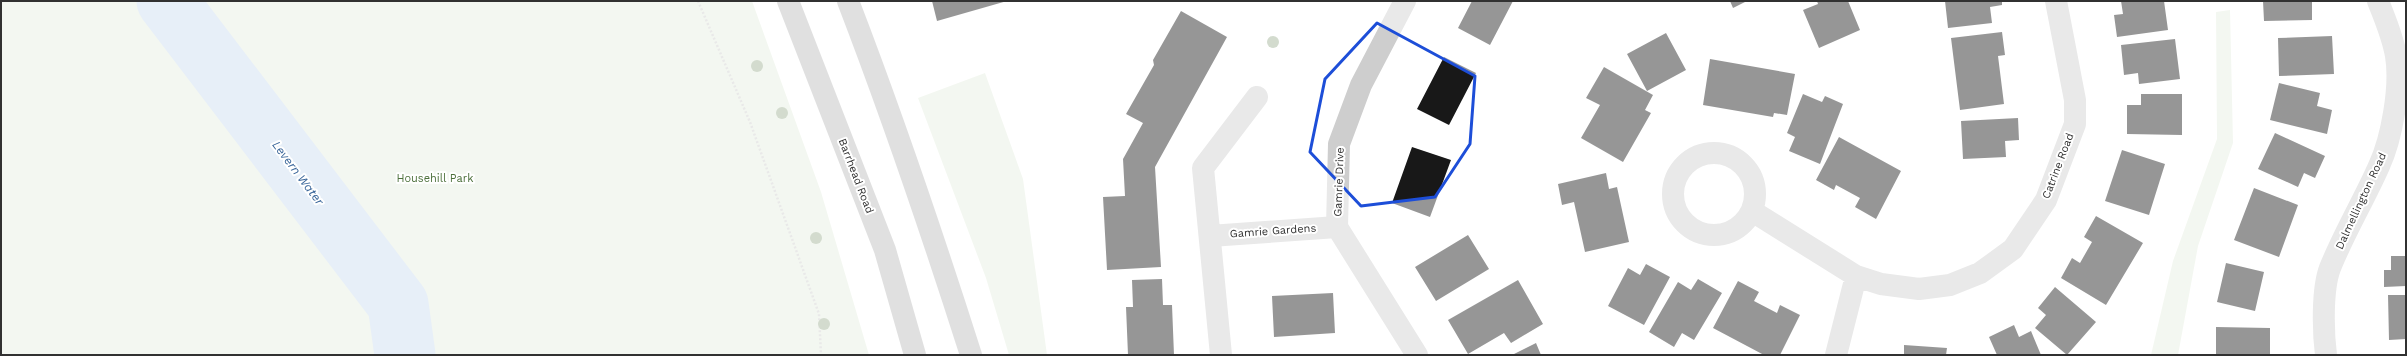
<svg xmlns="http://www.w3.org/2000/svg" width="2407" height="356" font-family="'Work Sans',sans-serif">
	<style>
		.green { fill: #e5eedf }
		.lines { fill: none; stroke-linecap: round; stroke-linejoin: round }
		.river { stroke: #cbdbef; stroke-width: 61 }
		.building { fill: #181818 }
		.path { stroke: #cecece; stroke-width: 2.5; stroke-dasharray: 2 2; stroke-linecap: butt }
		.street { stroke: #cecece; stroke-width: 22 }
		.secondary { stroke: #bbb; stroke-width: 22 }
		.tree { fill: #9db093 }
		.marked { fill: none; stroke: #1d4ed8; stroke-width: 3; stroke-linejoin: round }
		.labels { text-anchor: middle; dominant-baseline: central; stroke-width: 4; stroke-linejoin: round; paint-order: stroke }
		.street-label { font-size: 11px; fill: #313131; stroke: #fff }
		.park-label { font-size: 11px; fill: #4c703b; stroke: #fff }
		.water-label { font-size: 12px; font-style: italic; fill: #396599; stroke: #fff }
	</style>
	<rect width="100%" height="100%" fill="#fff"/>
	<path class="green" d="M1,1H752L821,192L869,355H1Z
		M2230,10L2233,143L2198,246L2178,355H2151L2173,261L2217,139L2216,12Z
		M985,73L1023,179L1047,355H1009L986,278L918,98Z"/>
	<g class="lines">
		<path class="river" d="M167,1L398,304L405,355"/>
	</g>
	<path class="building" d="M932,1H1007L937,21Z
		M1472,1H1513L1490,45L1458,28Z
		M1730,1H1747L1733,8Z
		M1817,1H1848L1860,30L1819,48L1803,10L1818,4Z
		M1945,1H2002V5L1990,7L1992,23L1948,28Z
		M2121,1H2164L2168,30L2117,37L2114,15L2123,14Z
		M2263,1H2312V20L2264,21Z
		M1181,11L1227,37L1155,167L1161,267L1107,270L1103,197L1125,196L1123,159L1143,123L1126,114L1154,65L1153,60Z
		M2002,32L2005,55L1998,56L2004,104L1960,110L1951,38Z
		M1666,33L1686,70L1647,91L1627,54Z
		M2332,36L2334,74L2279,76L2278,38Z
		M2175,39L2180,79L2139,84L2138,73L2124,75L2121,45Z
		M1444,57L1476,73L1449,125L1417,109Z
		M1710,59L1795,74L1787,115L1774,113L1773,117L1703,105Z
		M1604,67L1653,95L1645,110L1651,113L1623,162L1581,138L1600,105L1586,98Z
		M2279,83L2320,93L2317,106L2332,110L2327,134L2270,120Z
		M1803,94L1822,102L1825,96L1843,104L1820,164L1789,151L1795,137L1787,133Z
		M2141,94H2182V135L2127,134V105H2141Z
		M2018,118L2019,140L2005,141L2006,157L1963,159L1961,121Z
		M2275,133L2325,156L2315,178L2304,173L2298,187L2258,169Z
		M1839,137L1901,171L1876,219L1855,207L1860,198L1836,185L1834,190L1816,180Z
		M1412,147L1451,160L1430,217L1392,203Z
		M2122,150L2165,164L2149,215L2105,201Z
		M1606,173L1609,189L1617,187L1629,242L1585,252L1574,202L1562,205L1558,184Z
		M2254,188L2298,205L2279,257L2234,240Z
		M2096,216L2143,243L2106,305L2061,278L2072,258L2080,263L2092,242L2084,237Z
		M1468,235L1489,269L1436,301L1415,267Z
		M2391,256H2406V286L2384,287V270H2391Z
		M2226,263L2264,272L2255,311L2217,302Z
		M1646,264L1670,277L1644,325L1608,306L1628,268L1640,275Z
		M1162,279L1163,305H1172L1174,355H1128L1126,307H1133L1132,280Z
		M1698,279L1722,293L1694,340L1682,333L1674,347L1649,332L1678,282L1691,290Z
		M1518,280L1543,324L1511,343L1504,333L1468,354L1448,320Z
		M1738,281L1759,292L1754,301L1777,313L1780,305L1800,315L1780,355H1764L1713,328Z
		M2055,287L2096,322L2067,355L2035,328L2046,315L2038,308Z
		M1333,293L1335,333L1274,337L1272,296Z
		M2388,295H2406V339L2389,340Z
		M2014,325L2019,337L2031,331L2041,355H1997L1989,337Z
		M2216,327L2270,328V355H2216Z
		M1536,343L1541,355H1512Z
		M1904,345L1947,348L1946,355H1904Z"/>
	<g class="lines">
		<path class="path" d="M698,1L750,122L819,314L821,355"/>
		<path class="street" d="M1405,1L1361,85L1339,144L1337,227L1417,355
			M1673 194a41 41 0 1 1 82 0a41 41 0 1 1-82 0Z
			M1752,211L1856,276L1881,284L1919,289L1950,285L1980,273L2013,249L2046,200L2075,124V100L2056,1
			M1210,236L1337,227
			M1221,355L1203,168L1257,97
			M1836,355L1856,276
			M2326,355C2323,332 2322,289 2330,268C2344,233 2364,200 2379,166C2392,138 2401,86 2396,56C2393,37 2385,19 2378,1"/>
		<path class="secondary" d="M788,1L885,250L915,355
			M848,1C893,118 933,236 971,355"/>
	</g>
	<g class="tree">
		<circle cx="1273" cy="42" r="6"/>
		<circle cx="757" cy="66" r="6"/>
		<circle cx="782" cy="113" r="6"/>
		<circle cx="816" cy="238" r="6"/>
		<circle cx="824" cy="324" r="6"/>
	</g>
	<path d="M0 0H2407V356H0ZM1377,23L1475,76L1470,144L1435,197L1361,206L1310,152L1325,79Z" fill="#fff" fill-opacity=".55" fill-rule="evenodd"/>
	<path class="marked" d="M1377,23L1475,76L1470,144L1435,197L1361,206L1310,152L1325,79Z"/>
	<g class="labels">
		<g class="street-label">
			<text transform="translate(2058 166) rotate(-69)">Catrine Road</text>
			<text transform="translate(856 176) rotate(69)">Barrhead Road</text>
			<text transform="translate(1339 182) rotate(-88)">Gamrie Drive</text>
			<text transform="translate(2361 201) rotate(-65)">Dalmellington Road</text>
			<text transform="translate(1273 231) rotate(-4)">Gamrie Gardens</text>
		</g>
		<g class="park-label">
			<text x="435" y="178">Househill Park</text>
		</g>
		<g class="water-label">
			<text transform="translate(298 173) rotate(53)">Levern Water</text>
		</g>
	</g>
	<rect width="2407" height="356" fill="none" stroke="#313131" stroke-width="4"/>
</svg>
